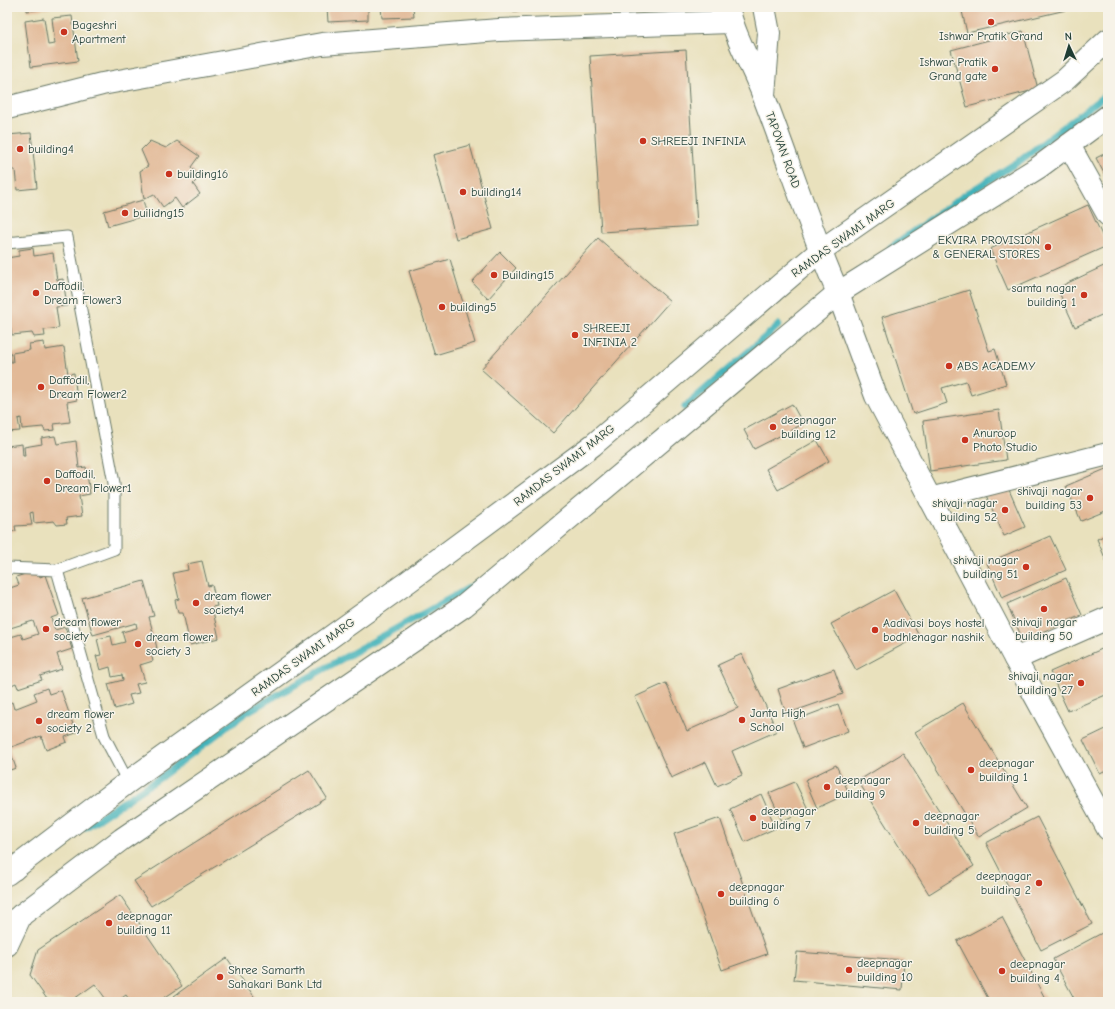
<svg xmlns="http://www.w3.org/2000/svg" width="1115" height="1009" font-family="'Comic Neue',sans-serif">
	<style>
		.lines { fill: none; stroke-linecap: round; stroke-linejoin: round }
		.stream { stroke: #42b2ba; stroke-width: 7 }
		.building { fill: #e2b997 }
		.service-casing { stroke: #667664; stroke-width: 13 }
		.minor-casing { stroke: #667664; stroke-width: 24 }
		.tertiary-casing { stroke: #667664; stroke-width: 24 }
		.secondary-casing { stroke: #667664; stroke-width: 24 }
		.primary-casing { stroke: #667664; stroke-width: 24 }
		.trunk-casing { stroke: #667664; stroke-width: 24 }
		.service { stroke: #fff; stroke-width: 11 }
		.minor { stroke: #fff; stroke-width: 22 }
		.tertiary { stroke: #fff; stroke-width: 22 }
		.secondary { stroke: #fff; stroke-width: 22 }
		.primary { stroke: #fff; stroke-width: 22 }
		.trunk { stroke: #fff; stroke-width: 22 }
		.poi-dot { fill: #c8321e; stroke: #f7f3e8; stroke-width: 1.5 }
		.labels { text-anchor: middle; dominant-baseline: central; stroke-width: 3; stroke-linejoin: round; paint-order: stroke }
		.poi-label { font-size: 12px; fill: #1f3d34; stroke: #f7f3e8; text-anchor: start }
		.street-label { font-size: 12px; fill: #1f3d34; stroke: #f7f3e8 }
	</style>
	<rect width="100%" height="100%" fill="#f7f3e8"/>
	<filter id="ink" filterUnits="userSpaceOnUse"><feTurbulence type="fractalNoise" baseFrequency=".025" numOctaves="2"/><feDisplacementMap in="SourceGraphic" scale="8" xChannelSelector="R" yChannelSelector="G"/><feConvolveMatrix kernelMatrix="1 2 1 2 8 2 1 2 1" color-interpolation-filters="sRGB"/></filter>
	<filter id="wash" filterUnits="userSpaceOnUse"><feTurbulence type="fractalNoise" baseFrequency=".012" numOctaves="4" result="noise"/><feDisplacementMap in="SourceGraphic" scale="16" xChannelSelector="R" yChannelSelector="G"/><feGaussianBlur stdDeviation="0.9" result="paint"/><feColorMatrix in="noise" values="0 0 0 0 0 0 0 0 0 0 0 0 0 0 0 0 0 1.4 0 .05"/><feComposite in="paint" operator="in"/></filter>
	<g filter="url(#wash)">
		<rect width="100%" height="100%" fill="#e9e1bd"/>
		<g class="lines">
			<path class="stream" d="M891,247L965,195L1021,160L1108,93
				M685,407L779,325
				M86,827L161,777L245,713L476,584"/>
		</g>
		<g id="blocks">
			<path class="building" d="M27,7H50V8L27,11Z
				M327,7H368V20L328,22Z
				M381,7H413L414,17L382,18Z
				M514,7H564L565,8L514,12Z
				M961,7H1065L1066,10L967,33Z
				M72,16L78,61L31,67L25,21L44,18L48,45L55,44L52,18Z
				M1023,31L1038,89L967,107L951,50Z
				M686,50L697,226L601,232L590,56Z
				M31,133L37,188L17,190L15,170H8L7,135Z
				M150,141L166,148L177,141L199,156L191,167L200,177L193,184L200,194L182,208L175,198L163,207L154,194L144,199L140,171L148,166L141,150Z
				M470,145L493,229L456,239L433,155Z
				M1108,152V181L1096,158Z
				M143,200L147,215L108,226L104,211Z
				M1088,205L1107,246L1008,290L990,249Z
				M598,238L670,301L553,433L481,369Z
				M33,248L34,256L53,253L57,280L63,279L67,306L56,307L59,328L44,330L45,336L34,337L32,333L12,335L10,324L7,325V258L19,256V250Z
				M500,252L516,268L488,299L472,282Z
				M450,259L475,343L435,355L409,271Z
				M1108,264V302L1105,304L1108,312L1075,327L1057,288Z
				M969,290L989,351L995,349L1006,384L971,395L966,381L942,388L947,403L913,414L882,317Z
				M44,342L45,350L64,347L68,374L74,373L77,400L67,402L70,422L54,424L55,430L45,431L43,427L22,429L21,418L18,419L20,431L7,432V351H10L11,362H13L12,353L30,350L29,344Z
				M792,404L803,424L754,449L744,430Z
				M999,410L1006,460L930,471L923,421Z
				M55,436L57,444L76,441L79,468L86,467L90,494L79,496L82,516L66,518L67,524L57,525L54,521L34,523L33,512L30,513L32,525L15,526L16,531L7,532V446L22,444L23,456H25L24,447L42,444L41,438Z
				M817,440L829,461L778,490L766,469Z
				M1108,468V510L1081,521L1066,486Z
				M1006,483L1025,527L1004,536L985,493Z
				M1108,534V565L1097,539Z
				M1050,536L1066,570L1002,598L987,563Z
				M202,561L208,586L212,585L217,606L212,607L219,638L190,645L183,613H178L175,600L179,599L173,573L188,570L187,564Z
				M38,570L40,577L45,575L59,615L51,618L55,630L65,627L72,649L57,654L62,669L40,676L42,680L18,688L16,683L7,687V638L21,634L23,639L38,634L33,621L7,629V589L19,585L16,577Z
				M1066,578L1082,615L1023,640L1007,604Z
				M144,581L154,616L149,617L157,648L150,650L153,661L140,665L145,682L136,684L139,693L129,695L132,704L115,709L108,684L123,680L122,675L112,677L110,667L100,670L96,656L101,655L97,639L111,636L113,645L125,642L122,632L137,628L136,623L93,635L82,598Z
				M894,590L919,636L856,670L831,624Z
				M1104,648L1108,658V694L1068,711L1050,672Z
				M742,654L777,731L732,751L742,775L717,786L706,762L671,778L635,697L666,683L687,731L738,708L718,665Z
				M834,669L843,694L786,714L778,689Z
				M47,688L49,694L61,690L76,733L65,737L67,742L46,750L41,736L9,748L16,768L7,771V704L12,702L14,709L37,700L34,693Z
				M963,703L1027,808L979,837L915,732Z
				M838,704L848,731L803,748L793,721Z
				M1108,728V770L1100,774L1083,740Z
				M903,753L974,866L929,894L858,781Z
				M836,765L849,793L817,808L805,780Z
				M309,770L327,798L151,906L134,881Z
				M795,782L808,809L782,821L769,793Z
				M761,794L776,828L745,842L730,809Z
				M1037,817L1092,924L1041,950L986,843Z
				M720,818L767,954L722,970L674,834Z
				M120,895L182,986L158,1002H131L126,995L116,1002H108L95,984L71,1001L47,999L30,975L38,950Z
				M1002,917L1047,1002H990L957,941Z
				M1102,933L1108,944V1002H1076L1053,959Z
				M797,952L904,960L902,990L794,980Z
				M227,958L258,1002H178L174,996Z"/>
		</g>
	</g>
	<g filter="url(#ink)">
		<use href="#blocks" fill-opacity="0" stroke="#667664" stroke-width="1"/>
		<g class="lines">
			<g class="service-casing">
				<path id="service" d="M7,243L67,237L114,483V549L57,570L7,568
					M57,570L104,736L128,782"/>
			</g>
			<g class="minor-casing">
				<path id="minor" d="M7,108L102,84L322,44L499,30L731,22
					M1069,145L1108,215
					M930,499L1108,454
					M1015,659L1108,618"/>
			</g>
			<g class="tertiary-casing">
				<path id="tertiary" d="M838,293L876,396L1015,659L1108,829"/>
			</g>
			<g class="secondary-casing">
				<path id="secondary" d="M728,7C735,39 753,67 764,97C789,162 810,229 838,293
					M764,95L769,33L764,7"/>
			</g>
			<g class="primary-casing">
				<path id="primary" d="M7,874L128,782L409,581L593,445L820,251L1065,80L1108,40
					M7,926L122,839L464,606L838,293L1039,167L1108,116"/>
			</g>
			<g class="trunk-casing">
				<path id="trunk" d="M7,870L14,869
					M7,945L21,915"/>
			</g>
			<use href="#service" class="service"/>
			<use href="#minor" class="minor"/>
			<use href="#tertiary" class="tertiary"/>
			<use href="#secondary" class="secondary"/>
			<use href="#primary" class="primary"/>
			<use href="#trunk" class="trunk"/>
		</g>
	</g>
	<g class="poi-dot">
		<circle cx="991" cy="22" r="4"/>
		<circle cx="64" cy="32" r="4"/>
		<circle cx="995" cy="69" r="4"/>
		<circle cx="643" cy="141" r="4"/>
		<circle cx="20" cy="149" r="4"/>
		<circle cx="169" cy="174" r="4"/>
		<circle cx="463" cy="192" r="4"/>
		<circle cx="125" cy="213" r="4"/>
		<circle cx="1048" cy="247" r="4"/>
		<circle cx="494" cy="275" r="4"/>
		<circle cx="36" cy="293" r="4"/>
		<circle cx="1084" cy="295" r="4"/>
		<circle cx="442" cy="307" r="4"/>
		<circle cx="575" cy="335" r="4"/>
		<circle cx="949" cy="366" r="4"/>
		<circle cx="41" cy="387" r="4"/>
		<circle cx="773" cy="427" r="4"/>
		<circle cx="965" cy="440" r="4"/>
		<circle cx="47" cy="481" r="4"/>
		<circle cx="1090" cy="498" r="4"/>
		<circle cx="1005" cy="510" r="4"/>
		<circle cx="1026" cy="567" r="4"/>
		<circle cx="196" cy="603" r="4"/>
		<circle cx="1044" cy="609" r="4"/>
		<circle cx="46" cy="629" r="4"/>
		<circle cx="875" cy="630" r="4"/>
		<circle cx="138" cy="644" r="4"/>
		<circle cx="1081" cy="683" r="4"/>
		<circle cx="742" cy="720" r="4"/>
		<circle cx="39" cy="721" r="4"/>
		<circle cx="971" cy="770" r="4"/>
		<circle cx="827" cy="787" r="4"/>
		<circle cx="753" cy="818" r="4"/>
		<circle cx="916" cy="823" r="4"/>
		<circle cx="1039" cy="883" r="4"/>
		<circle cx="721" cy="894" r="4"/>
		<circle cx="109" cy="923" r="4"/>
		<circle cx="849" cy="970" r="4"/>
		<circle cx="1002" cy="971" r="4"/>
		<circle cx="220" cy="977" r="4"/>
	</g>
	<g class="labels">
		<g class="poi-label">
			<text x="72" y="25">Bageshri<tspan x="72" dy="14">Apartment</tspan></text>
			<text x="991" y="36" text-anchor="middle">Ishwar Pratik Grand</text>
			<text x="987" y="62" text-anchor="end">Ishwar Pratik<tspan x="987" dy="14">Grand gate</tspan></text>
			<text x="651" y="141">SHREEJI INFINIA</text>
			<text x="28" y="149">building4</text>
			<text x="177" y="174">building16</text>
			<text x="471" y="192">building14</text>
			<text x="133" y="213">builidng15</text>
			<text x="1040" y="240" text-anchor="end">EKVIRA PROVISION<tspan x="1040" dy="14">&amp; GENERAL STORES</tspan></text>
			<text x="502" y="275">Building15</text>
			<text x="44" y="286">Daffodil,<tspan x="44" dy="14">Dream Flower3</tspan></text>
			<text x="1076" y="288" text-anchor="end">samta nagar<tspan x="1076" dy="14">building 1</tspan></text>
			<text x="450" y="307">building5</text>
			<text x="583" y="328">SHREEJI<tspan x="583" dy="14">INFINIA 2</tspan></text>
			<text x="957" y="366">ABS ACADEMY</text>
			<text x="49" y="380">Daffodil,<tspan x="49" dy="14">Dream Flower2</tspan></text>
			<text x="781" y="420">deepnagar<tspan x="781" dy="14">building 12</tspan></text>
			<text x="973" y="433">Anuroop<tspan x="973" dy="14">Photo Studio</tspan></text>
			<text x="55" y="474">Daffodil,<tspan x="55" dy="14">Dream Flower1</tspan></text>
			<text x="1082" y="491" text-anchor="end">shivaji nagar<tspan x="1082" dy="14">building 53</tspan></text>
			<text x="997" y="503" text-anchor="end">shivaji nagar<tspan x="997" dy="14">building 52</tspan></text>
			<text x="1018" y="560" text-anchor="end">shivaji nagar<tspan x="1018" dy="14">building 51</tspan></text>
			<text x="204" y="596">dream flower<tspan x="204" dy="14">society4</tspan></text>
			<text x="54" y="622">dream flower<tspan x="54" dy="14">society</tspan></text>
			<text x="1044" y="622" text-anchor="middle">shivaji nagar<tspan x="1044" dy="14">building 50</tspan></text>
			<text x="883" y="623">Aadivasi boys hostel<tspan x="883" dy="14">bodhlenagar nashik</tspan></text>
			<text x="146" y="637">dream flower<tspan x="146" dy="14">society 3</tspan></text>
			<text x="1073" y="676" text-anchor="end">shivaji nagar<tspan x="1073" dy="14">building 27</tspan></text>
			<text x="750" y="713">Janta High<tspan x="750" dy="14">School</tspan></text>
			<text x="47" y="714">dream flower<tspan x="47" dy="14">society 2</tspan></text>
			<text x="979" y="763">deepnagar<tspan x="979" dy="14">building 1</tspan></text>
			<text x="835" y="780">deepnagar<tspan x="835" dy="14">building 9</tspan></text>
			<text x="761" y="811">deepnagar<tspan x="761" dy="14">building 7</tspan></text>
			<text x="924" y="816">deepnagar<tspan x="924" dy="14">building 5</tspan></text>
			<text x="1031" y="876" text-anchor="end">deepnagar<tspan x="1031" dy="14">building 2</tspan></text>
			<text x="729" y="887">deepnagar<tspan x="729" dy="14">building 6</tspan></text>
			<text x="117" y="916">deepnagar<tspan x="117" dy="14">building 11</tspan></text>
			<text x="857" y="963">deepnagar<tspan x="857" dy="14">building 10</tspan></text>
			<text x="1010" y="964">deepnagar<tspan x="1010" dy="14">building 4</tspan></text>
			<text x="228" y="970">Shree Samarth<tspan x="228" dy="14">Sahakari Bank Ltd</tspan></text>
		</g>
		<g class="street-label">
			<text transform="translate(783 150) rotate(70)">TAPOVAN ROAD</text>
			<text transform="translate(843 238) rotate(-36)">RAMDAS SWAMI MARG</text>
			<text transform="translate(564 465) rotate(-38)">RAMDAS SWAMI MARG</text>
			<text transform="translate(303 657) rotate(-36)">RAMDAS SWAMI MARG</text>
		</g>
	</g>
	<rect width="1115" height="1009" fill="none" stroke="#f7f3e8" stroke-width="24"/>
	<g transform="translate(1069 46) rotate(356)" stroke="#f7f3e8" stroke-width="3" paint-order="stroke">
	<path d="M0-3L7 15L0 10L-7 15Z" fill="#1f3d34"/>
	<text y="-6" font-size="11" font-weight="bold" text-anchor="middle" fill="#1f3d34">N</text>
	</g>
</svg>
